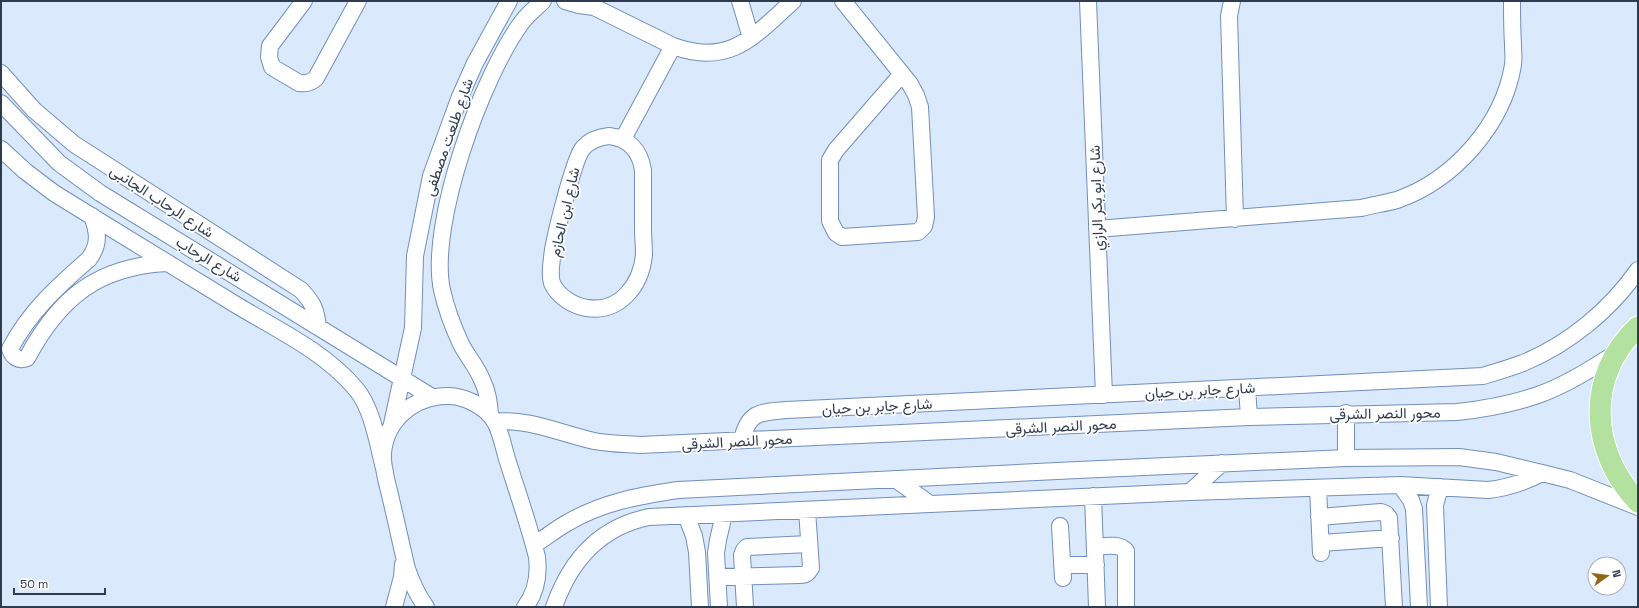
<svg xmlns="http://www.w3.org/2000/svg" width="1639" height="608" font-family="'Space Grotesk',Vazirmatn,sans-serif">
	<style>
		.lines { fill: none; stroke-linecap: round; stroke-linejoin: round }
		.minor-casing { stroke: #708fbb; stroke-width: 18 }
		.major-casing { stroke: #fff; stroke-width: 23 }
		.minor { stroke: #fff; stroke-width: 16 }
		.major { stroke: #b2e1a0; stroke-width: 21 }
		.labels { text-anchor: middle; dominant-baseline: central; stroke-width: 3.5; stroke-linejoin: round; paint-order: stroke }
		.street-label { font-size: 15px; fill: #2f3c4f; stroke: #fff }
	</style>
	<rect width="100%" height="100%" fill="#dbe9fc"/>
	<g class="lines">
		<g class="minor-casing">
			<path id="minor" d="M304,1L270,46L269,57L272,67L299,83C306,84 311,83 316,78L358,1
				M565,1L579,5L594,7L673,46C730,67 754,36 793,1
				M740,1L751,38
				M843,1L910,84L916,95L920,107L926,217L924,226L918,232L842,237L836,233L830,221V160L836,150L902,74
				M1088,1L1104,395
				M1232,1L1229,16L1235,219
				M1,73L34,110L74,144L301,290C313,303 316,309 318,327
				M1,103L59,163L100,193L432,397
				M609,136C629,138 640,151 643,170C643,189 643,209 643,228C643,237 644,246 644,255C641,285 620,313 587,308C574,306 558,297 552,283C550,277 551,265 552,258C553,242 574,158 583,148C590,140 599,137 609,136Z
				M623,139L673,46
				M1,149L25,171L54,193C115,231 176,268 238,306C278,330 325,352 356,389C373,409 378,446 385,472
				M92,216C98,232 100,244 89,259C58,286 29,312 10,349C13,358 19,361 27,358C59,298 98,266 168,263
				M1097,229L1361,208C1373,205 1386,203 1397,200C1454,180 1503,125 1513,65C1514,58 1513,50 1513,44C1512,29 1512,15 1512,1
				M1247,388L1249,417
				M490,415C489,403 488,392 482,380C477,367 467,356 461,344C453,327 446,308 442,290C428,224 482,76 522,22C528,14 536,8 543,1
				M495,422C525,417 565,435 594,441C609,444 625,444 640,445L1249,417L1457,412C1484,409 1512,404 1538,395C1566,385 1591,369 1616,353
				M392,424L413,328L415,256L431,176L459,99L475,63L509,1
				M742,440C748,412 760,412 786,410L1483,376C1496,372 1510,368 1523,363C1569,344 1610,310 1638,270
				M1346,458V413
				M895,479L930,504
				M1400,485L1411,500L1414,509L1419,607
				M1318,488L1321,553
				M1190,492L1222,463
				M1093,496L1097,607
				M686,515L694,536L697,552L700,607
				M1319,517L1381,512L1386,514L1389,518L1394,607
				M1060,526L1063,578
				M1321,543L1391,538
				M534,545C545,538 556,529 567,523C603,502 638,496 678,490L1078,470L1346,458L1459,457L1496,462L1542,473L1570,480L1638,507
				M1095,547C1105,546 1120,543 1126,551V607
				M1062,565H1096
				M718,577L800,575C806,575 808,573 811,568L807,510
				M394,607L402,577L403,564
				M426,607C417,595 412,583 407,569C401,544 396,520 390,495C387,482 382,467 383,453C386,420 413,397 446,396C463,395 486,406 495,422C501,432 504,450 508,462C518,494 529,525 537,557C539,575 536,593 525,607
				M554,607C570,561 600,527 649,517L1190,492L1400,485L1488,490C1508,488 1525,482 1542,473
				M719,607L716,553L718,540L724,514
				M745,607L742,555L744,550L747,547L809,544
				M1439,607L1435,505L1440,487"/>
		</g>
		<g class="major-casing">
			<path id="major" d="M1638,327C1585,376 1590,452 1638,502"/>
		</g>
		<use href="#minor" class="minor"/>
		<use href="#major" class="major"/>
	</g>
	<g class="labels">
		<g class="street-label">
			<text transform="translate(448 137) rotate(-71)">شارع طلعت مصطفى</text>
			<text transform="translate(1096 198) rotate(-92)">شارع ابو بكر الرازي</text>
			<text transform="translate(162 201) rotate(33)">شارع الرحاب الجانبى</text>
			<text transform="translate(564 212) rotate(-77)">شارع ابن الحازم</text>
			<text transform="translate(209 259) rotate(31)">شارع الرحاب</text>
			<text transform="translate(1200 390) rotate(-3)">شارع جابر بن حيان</text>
			<text transform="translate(877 406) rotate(-3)">شارع جابر بن حيان</text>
			<text transform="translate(1385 413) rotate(-1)">محور النصر الشرقى</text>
			<text transform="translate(1061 426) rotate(-3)">محور النصر الشرقى</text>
			<text transform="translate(737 441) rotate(-3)">محور النصر الشرقى</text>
		</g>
	</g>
	<rect width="1639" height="608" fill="none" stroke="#2f3c4f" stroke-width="4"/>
	<g transform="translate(1607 576) rotate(76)"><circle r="19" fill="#ffffff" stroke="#acb1b9"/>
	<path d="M0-3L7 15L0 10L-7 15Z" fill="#926712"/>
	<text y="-6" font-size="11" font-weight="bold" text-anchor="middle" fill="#2f3c4f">N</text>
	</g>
	<path d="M14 588v6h91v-6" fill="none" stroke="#2f3c4f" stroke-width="2"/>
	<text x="20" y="588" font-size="12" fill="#2f3c4f" stroke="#ffffff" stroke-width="3" paint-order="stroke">50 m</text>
</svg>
